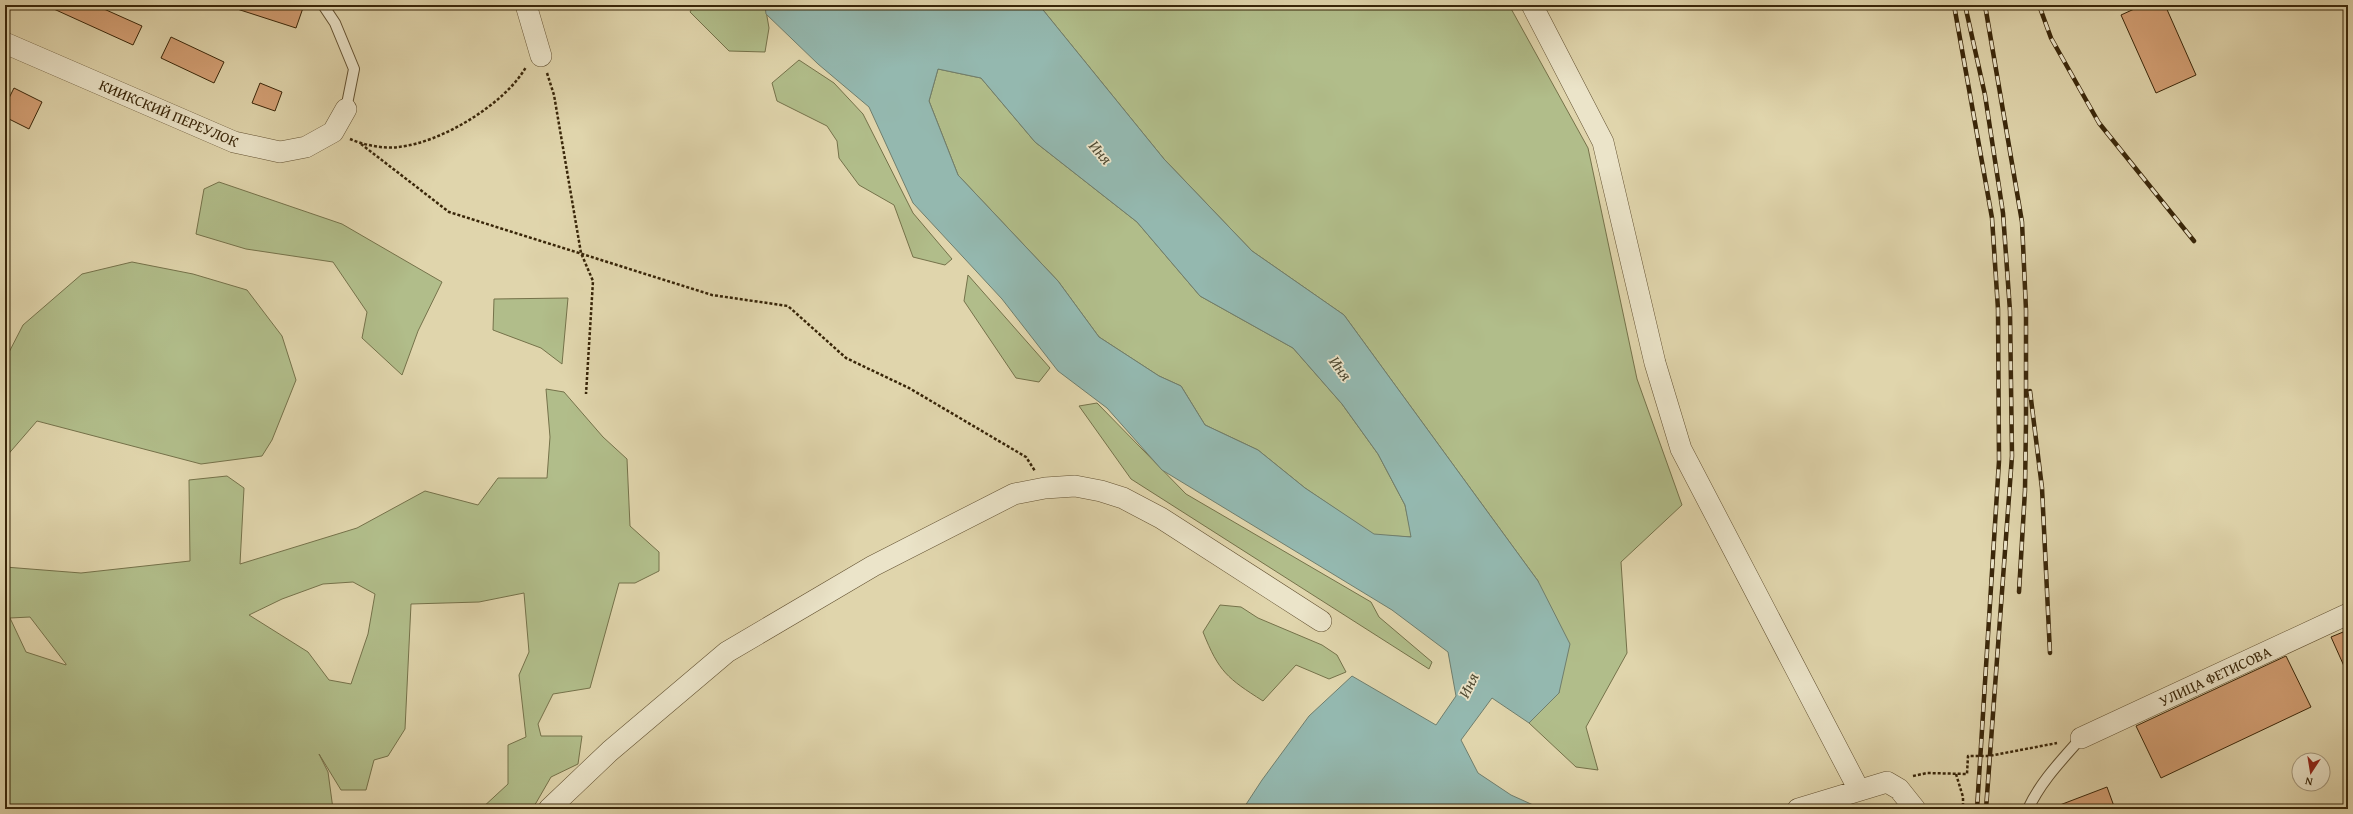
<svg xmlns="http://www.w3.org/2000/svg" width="2353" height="814" font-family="'Gentium Book Plus',serif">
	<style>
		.green { fill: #b1bd8a; stroke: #75724a; fill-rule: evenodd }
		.water { fill: #94b8af; stroke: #707e6d; fill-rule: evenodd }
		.building { fill: #d4a075; stroke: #392609 }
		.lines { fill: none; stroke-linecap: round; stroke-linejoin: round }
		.service-casing { stroke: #635232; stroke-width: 12 }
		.minor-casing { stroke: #635232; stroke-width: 22 }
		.path { stroke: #392609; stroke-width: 2.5; stroke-dasharray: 3 2; stroke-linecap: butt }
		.service { stroke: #ebe4c9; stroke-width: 10 }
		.minor { stroke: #ebe4c9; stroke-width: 21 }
		.rail-casing { stroke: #392609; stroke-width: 4.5 }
		.rail { stroke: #ebe4c9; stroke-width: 3; stroke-dasharray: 9; stroke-linecap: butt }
		.labels { text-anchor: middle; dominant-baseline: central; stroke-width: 3.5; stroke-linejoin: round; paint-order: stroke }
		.street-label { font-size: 15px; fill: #392609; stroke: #ebe4c9 }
		.water-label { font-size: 16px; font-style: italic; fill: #504a32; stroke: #ebe4c9 }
	</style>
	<rect width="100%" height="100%" fill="#e0d5ac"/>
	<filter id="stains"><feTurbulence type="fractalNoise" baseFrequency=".005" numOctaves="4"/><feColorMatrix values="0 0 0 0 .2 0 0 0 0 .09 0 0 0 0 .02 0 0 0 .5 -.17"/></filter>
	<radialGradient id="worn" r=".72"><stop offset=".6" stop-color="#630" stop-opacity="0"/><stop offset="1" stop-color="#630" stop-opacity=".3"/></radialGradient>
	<path class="green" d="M694,5H765L769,28L765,52L729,51L690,12Z
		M1039,5H1509L1588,148L1637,379L1682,505L1621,562L1627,653L1586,727L1598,770L1576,767L1529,723L1559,693L1538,581L1344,315L1252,251L1164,159Z
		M799,60L834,83L863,114L913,213L952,259L945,265L913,257L894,205L859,185L839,158L837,141L827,126L777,101L772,83Z
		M938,69L981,78L1035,142L1137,222L1200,296L1293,348L1342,404L1378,454L1405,505L1412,537L1374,535L1305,488L1258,450L1205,425L1181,386L1159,376L1099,337L1058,281L958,175L929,101Z
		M219,182L342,224L442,282L418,331L402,375L362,338L367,312L333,262L246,249L196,234L204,189Z
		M132,262L193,274L247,290L282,336L296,380L272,440L262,456L201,464L37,421L5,458V360L23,325L82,274Z
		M968,275L1050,368L1039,382L1016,378L964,301Z
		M568,298L562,364L541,348L493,330L494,299Z
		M546,389L564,392L603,437L627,459L630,526L659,552V571L635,583H619L590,688L553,694L538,724L541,736H582L578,764L551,777L536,803L530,809H481L508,784V745L526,737L519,675L529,652L524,593L479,602L411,604L405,729L388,756L374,760L366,790H341L319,754L328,772L333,809H5V567L81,573L190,561L189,480L227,476L244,488L240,564L357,528L425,491L478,505L498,478H547L550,437ZM353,582L375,594L368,634L351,684L329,680L308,652L249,615L282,599L323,584ZM30,617L66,664V665L26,652L10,618Z
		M1097,403L1186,494L1371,602L1379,617L1432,662L1429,669L1131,479L1079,406Z
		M1220,605L1241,607L1258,618L1322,645L1337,655L1346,672L1329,679L1296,665L1263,701C1227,678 1219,672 1203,632Z"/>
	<path class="water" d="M765,5H1039L1164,159L1252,251L1344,315L1538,581L1570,644L1559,693L1529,723L1492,698L1461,740L1478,773L1511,795L1542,809H1243L1262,780L1309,716L1352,676L1436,725L1456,696L1448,652L1392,610L1162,470L1107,408L1058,371L1002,299L913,203L869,107L818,64L766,14ZM938,69L981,78L1035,142L1137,222L1200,296L1293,348L1342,404L1378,454L1405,505L1411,537L1374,534L1305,488L1258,450L1205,425L1181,386L1159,376L1099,337L1058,281L958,175L929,101Z"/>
	<path class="building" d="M45,5H95L142,26L133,45Z
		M234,5H304L296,28L234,8Z
		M2143,5H2165L2196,75L2156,93L2121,15Z
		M171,37L224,62L214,83L161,58Z
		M260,83L282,92L275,111L252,103Z
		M14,88L42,102L29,129L5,117V106Z
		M2348,630V675L2331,637Z
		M2286,656L2311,707L2161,778L2136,726Z
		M2107,787L2115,809H2052V808Z"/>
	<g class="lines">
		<g class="service-casing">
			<path id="service" d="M323,5L335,23L354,69L346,109
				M2028,809C2041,781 2061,761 2081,738"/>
		</g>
		<g class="minor-casing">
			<path id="minor" d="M526,5L541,56
				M1532,5L1603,142L1655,363L1681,449L1859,790
				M5,43L234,142L280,152L306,147L333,132L346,109
				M2081,738L2348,614
				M549,809L610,751L727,652L873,566L1014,494L1045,488L1075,486L1101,491L1123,498L1161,518L1321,621
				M1798,809L1887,782L1899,789L1915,809"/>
		</g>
		<path class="path" d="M547,73L554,95L581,253L593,281L586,394
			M350,139C364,145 383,149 398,147C441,143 505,104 526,67
			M361,144L449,212L712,295L788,306L846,358L909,388L1026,457L1035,471
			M1956,774L1963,797V809
			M1913,776L1927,773L1967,774L1968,756H1989L2057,743"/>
		<use href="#service" class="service"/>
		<use href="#minor" class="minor"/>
		<g class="rail-casing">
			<path id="rail" d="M1954,5L1992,218L1998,309L1999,461L1977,809
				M1965,5L1985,95L2003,213L2010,311L2012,456L1986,809
				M1985,5L2022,222L2026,310V421L2025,490L2019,592
				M2039,5L2051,38L2099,123L2194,241
				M2030,391L2042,488L2050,653"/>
		</g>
		<use href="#rail" class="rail"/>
	</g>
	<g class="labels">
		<g class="street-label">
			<text transform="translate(169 113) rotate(23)">КИИКСКИЙ ПЕРЕУЛОК</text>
			<text transform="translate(2215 676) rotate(-25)">УЛИЦА ФЕТИСОВА</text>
		</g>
		<g class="water-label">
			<text transform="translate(1101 152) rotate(49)">Иня</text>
			<text transform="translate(1341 368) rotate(53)">Иня</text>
			<text transform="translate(1468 685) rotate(-64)">Иня</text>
		</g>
	</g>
	<rect width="2353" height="814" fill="none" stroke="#e0d5ac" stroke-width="20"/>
	<rect x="6" y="6" width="2341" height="802" fill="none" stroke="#392609" stroke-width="2"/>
	<rect x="10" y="10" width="2333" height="794" fill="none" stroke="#392609"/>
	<g transform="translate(2311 772) rotate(192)"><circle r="19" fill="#ebe4c9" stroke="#a4987c"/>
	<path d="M0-3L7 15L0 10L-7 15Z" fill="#8f2418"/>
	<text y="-6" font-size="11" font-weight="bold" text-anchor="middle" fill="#392609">N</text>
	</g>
	<rect width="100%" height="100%" filter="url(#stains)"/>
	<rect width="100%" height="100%" fill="url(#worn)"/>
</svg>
